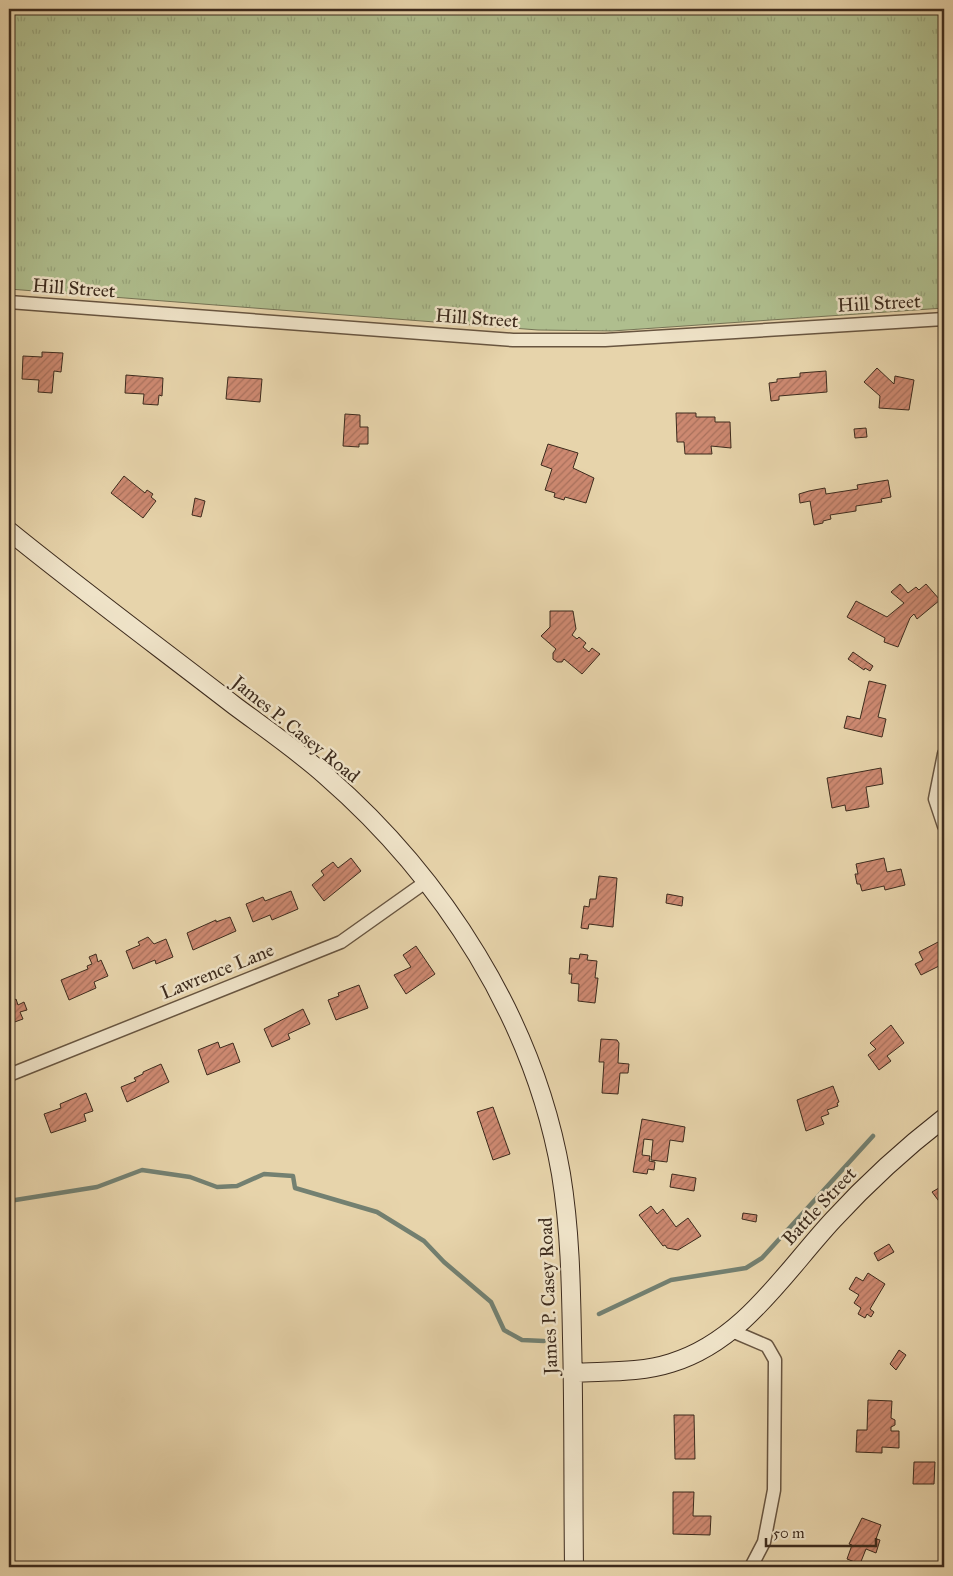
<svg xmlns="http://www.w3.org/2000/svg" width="953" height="1576" font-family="'IM FELL Great Primer',serif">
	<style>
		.grass { fill: url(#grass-tufts); stroke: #767456 }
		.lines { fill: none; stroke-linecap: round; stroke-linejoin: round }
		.stream { stroke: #738071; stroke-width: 4.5 }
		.building { fill: url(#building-hatch); stroke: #3d2b1d }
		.street-casing { stroke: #685540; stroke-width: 15 }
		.secondary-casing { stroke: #3d2b1d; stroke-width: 20 }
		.street { stroke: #efe3c8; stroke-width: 12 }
		.secondary { stroke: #efe3c8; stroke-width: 18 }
		.labels { text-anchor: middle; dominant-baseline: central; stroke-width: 5; stroke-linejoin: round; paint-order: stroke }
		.street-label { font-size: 19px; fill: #3d2b1d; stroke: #efe3c8 }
	</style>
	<defs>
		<pattern id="grass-tufts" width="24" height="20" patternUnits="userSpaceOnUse" patternTransform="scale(1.25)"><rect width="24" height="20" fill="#afbe8e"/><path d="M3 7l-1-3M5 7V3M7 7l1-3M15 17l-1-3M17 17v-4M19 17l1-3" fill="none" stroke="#97a37a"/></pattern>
		<pattern id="building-hatch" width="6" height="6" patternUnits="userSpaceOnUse" patternTransform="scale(1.25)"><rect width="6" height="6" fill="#cd8971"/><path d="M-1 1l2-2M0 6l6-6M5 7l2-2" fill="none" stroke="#a8705c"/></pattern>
	</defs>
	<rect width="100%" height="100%" fill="#e7d4ab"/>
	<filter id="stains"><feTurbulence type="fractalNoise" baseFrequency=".004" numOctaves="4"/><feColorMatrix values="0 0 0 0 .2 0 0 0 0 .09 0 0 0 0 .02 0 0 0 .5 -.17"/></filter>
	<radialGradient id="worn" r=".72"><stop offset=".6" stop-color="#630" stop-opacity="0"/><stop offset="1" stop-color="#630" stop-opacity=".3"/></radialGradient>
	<path class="grass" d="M9,9H944V308L612,331L538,330L9,289Z"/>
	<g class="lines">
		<path class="stream" d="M9,1201L97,1187L142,1170L190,1177L217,1187L237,1186L264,1174L293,1176L295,1188L377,1212L424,1241L444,1262L491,1302L504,1330L522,1340L544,1341
			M599,1314L671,1280L746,1268L762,1258L873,1136"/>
	</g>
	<path class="building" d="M42,352L63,353L61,372L54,371L52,393L38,392L39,380L22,379L23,356L42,357Z
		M877,368L894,384L895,376L914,380L909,410L879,408L880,396L864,382Z
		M826,371L827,392L779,396V400L771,401L769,383L777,382V379L800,377V373Z
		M126,375L163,378L162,396L159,395L158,405L143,404L144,394L125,393Z
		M228,377L262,379L260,402L226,399Z
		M676,413H696V417H715V422H730L731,448L711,446L712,454H685L684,442H677Z
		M345,414L360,415V427H368V444H359V447L343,446Z
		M866,428L867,437L855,438L854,429Z
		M548,444L578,453L573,468L594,478L586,503L565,497L564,500L554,497L555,493L545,490L552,469L541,465Z
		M124,476L145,493L147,490L153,494L151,497L156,501L143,518L111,493Z
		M888,480L891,497L881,499L882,502L856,506V511L830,515L831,519L823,521V523L814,525L810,501L800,503L799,494L809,491L825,488L826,494L858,489L857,485Z
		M195,498L205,501L201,517L192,515Z
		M900,584L908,593L916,587L919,590L926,584L940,600L917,619L914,614L910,618L898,647L884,642L885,638L847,617L856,601L887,617L904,603L891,592Z
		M550,611H573L576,629L572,635L577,639L579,637L586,643L583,647L589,652L592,648L600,654L582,674L564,659L562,662H557L553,659V653L556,649L541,636L550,627Z
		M853,652L873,666L870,671L865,668L864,670L848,659Z
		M869,681L886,685L878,717L886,719L882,737L844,728L847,716L860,719Z
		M881,768L883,784L866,787L869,807L846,811L845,805L832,808L827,778Z
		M351,858L361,871L324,901L312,885L324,875L321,871L333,862L338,868Z
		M884,858L887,872L901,869L905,885L885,890L884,886L862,891L860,884H857L855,874H858L856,864Z
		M599,876L617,878L613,927L589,924L588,929L581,928L584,906L589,907L590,899H596Z
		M291,891L298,909L272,920L270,915L253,922L246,904L263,897L265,901Z
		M667,894L683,897L682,906L666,903Z
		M230,917L236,931L193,950L187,933L216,920V922Z
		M148,937L154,944L166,939L173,957L156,964L155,960L133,969L126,951L140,945L138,942Z
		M940,941L944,949V971L942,972L939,966L921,975L915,964L923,960L919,952Z
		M416,946L435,974L406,994L394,975L411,967L403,955Z
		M96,954L98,962L101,960L108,976L94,982L96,988L69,1000L61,980L88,969L87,966L92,964L89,957Z
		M580,954L588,955L587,960L597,961L595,978H598L595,1003L578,1001L579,984L571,983L572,974H569L570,958L579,959Z
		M9,982L14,995L11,996L13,1001L16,999L18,1005L24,1002L27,1010L20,1012L23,1019L9,1024Z
		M359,985L368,1008L336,1020L328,1000L339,996L338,993Z
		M303,1009L310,1024L288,1034L290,1039L272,1047L264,1029Z
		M891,1025L904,1043L887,1056L891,1061L879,1070L868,1055L876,1049L870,1043Z
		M601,1039L617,1040L619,1043L618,1063L629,1064L628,1073H620L618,1094L602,1093L604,1062H599Z
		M218,1042L220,1048L233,1043L240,1062L207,1075L198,1050Z
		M161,1064L169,1082L127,1102L121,1087L136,1081L134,1078L143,1074V1072Z
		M833,1086L839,1102L837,1103L838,1106L827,1110L829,1114L821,1117L824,1124L806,1131L797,1100Z
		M86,1093L93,1111L84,1114L86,1121L51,1133L44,1114L61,1108L60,1104Z
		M493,1107L510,1154L493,1160L477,1112Z
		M642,1119L685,1127L683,1142L670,1140L667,1162L651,1160L653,1140L644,1139L642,1155L650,1156L649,1161L655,1162L654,1170L648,1169L647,1174L633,1172Z
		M672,1174L696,1178L694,1191L670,1187Z
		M944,1185V1208L932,1192Z
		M651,1206L657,1214L663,1209L676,1227L688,1218L701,1236L678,1250L667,1248L665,1245L663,1246L639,1215Z
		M743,1213L757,1215L756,1222L742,1219Z
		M889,1244L894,1252L878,1261L874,1253Z
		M868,1273L885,1284L870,1309L874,1312L871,1317L867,1314L865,1318L858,1314L861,1308L854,1303L859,1295L849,1289L856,1277L863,1281Z
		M899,1350L906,1355L896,1370L890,1364Z
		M868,1400L892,1401L891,1418L895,1420V1425L891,1427V1431H899V1448L882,1447V1453L856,1452L857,1430H867Z
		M674,1415H694L695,1459H675Z
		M914,1462H935L934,1484H913Z
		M673,1492H694L693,1516H711L710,1535L673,1534Z
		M862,1518L881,1525L876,1539L880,1540L876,1553L866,1549L860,1564L847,1559L852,1545L849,1544Z"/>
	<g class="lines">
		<g class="street-casing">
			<path id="street" d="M9,302L513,340H605L944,319
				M944,754L935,799L944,826
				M9,1075L341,942L427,881
				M732,1331L767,1346L775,1360L774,1490L764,1542L751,1567"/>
		</g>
		<g class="secondary-casing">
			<path id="secondary" d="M9,531C83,591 160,648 235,706C266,729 298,751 326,776C443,878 534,1019 561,1174C570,1229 571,1283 572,1338C574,1415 573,1491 574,1567
				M573,1373C605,1371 640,1373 671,1363C743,1341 784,1273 833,1220C867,1183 904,1149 944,1118"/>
		</g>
		<use href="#street" class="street"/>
		<use href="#secondary" class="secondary"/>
	</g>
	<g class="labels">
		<g class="street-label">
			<text transform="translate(74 288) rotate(4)">Hill Street</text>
			<text transform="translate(879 303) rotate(-3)">Hill Street</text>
			<text transform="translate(477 318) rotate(4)">Hill Street</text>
			<text transform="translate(296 729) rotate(39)">James P. Casey Road</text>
			<text transform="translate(217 971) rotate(-22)">Lawrence Lane</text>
			<text transform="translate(819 1206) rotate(-47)">Battle Street</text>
			<text transform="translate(548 1296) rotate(-92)">James P. Casey Road</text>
		</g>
	</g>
	<rect width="953" height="1576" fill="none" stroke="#e7d4ab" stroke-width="30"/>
	<rect x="10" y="10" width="933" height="1556" fill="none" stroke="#3d2b1d" stroke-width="2.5"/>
	<rect x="15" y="15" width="923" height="1546" fill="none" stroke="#3d2b1d"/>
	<path d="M766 1538v8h110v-8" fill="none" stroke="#3d2b1d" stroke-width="2.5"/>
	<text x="773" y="1538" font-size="15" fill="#3d2b1d" stroke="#efe3c8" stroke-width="4" paint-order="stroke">50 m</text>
	<rect width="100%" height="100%" filter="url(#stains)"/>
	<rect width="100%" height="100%" fill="url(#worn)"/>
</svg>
